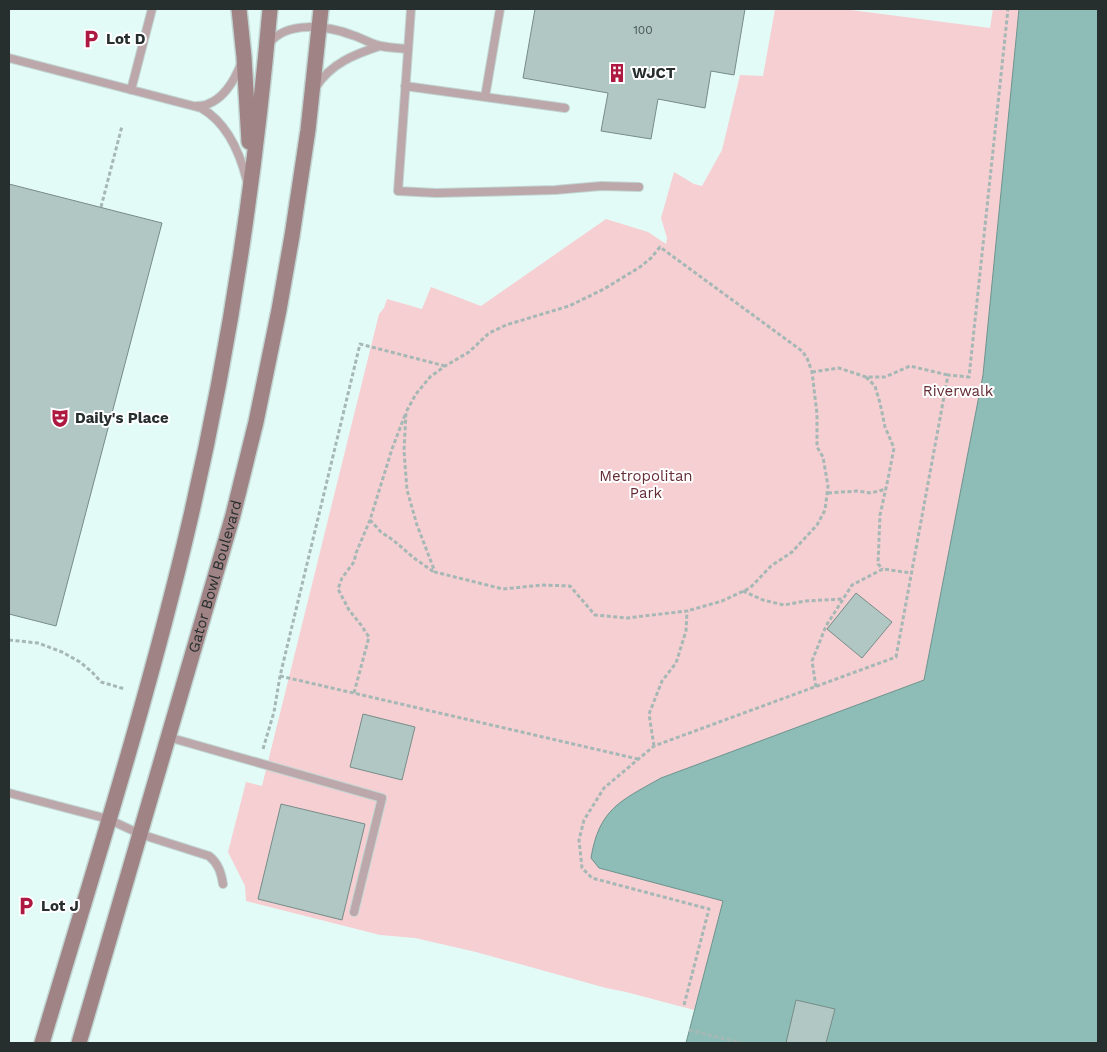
<svg xmlns="http://www.w3.org/2000/svg" width="1107" height="1052" font-family="'Work Sans',sans-serif">
	<style>
		.green { fill: #f6cfd2 }
		.water { fill: #8dbdb6; stroke: #6e928d }
		.building { fill: #b0c7c3; stroke: #778c89 }
		.lines { fill: none; stroke-linecap: round; stroke-linejoin: round }
		.lane-casing { stroke: #c1d6d3; stroke-width: 10 }
		.secondary-casing { stroke: #c1d6d3; stroke-width: 18 }
		.path { stroke: #a5b8b5; stroke-width: 3; stroke-dasharray: 4 2.5; stroke-linecap: butt }
		.lane { stroke: #bca8aa; stroke-width: 8 }
		.secondary { stroke: #a08385; stroke-width: 15 }
		.labels { text-anchor: middle; dominant-baseline: central; stroke-width: 4; stroke-linejoin: round; paint-order: stroke }
		.number-label { font-size: 12px; fill: #485553 }
		.poi-label { font-size: 15px; font-weight: bold; fill: #262f2e; stroke: #fff; text-anchor: start }
		.park-label { font-size: 15px; fill: #642c34; stroke: #fff }
		.street-label { font-size: 15px; fill: #262f2e; stroke: #fff }
	</style>
	<rect width="100%" height="100%" fill="#e3fbf7"/>
	<path class="green" d="M775,9H843L990,28L993,9H1019L983,375L924,680L661,778L599,868L724,901L694,1010L626,992L606,988L476,952L415,938L380,935L246,901L245,886L228,852L246,782L262,786L379,314L384,308L387,299L422,309L431,287L481,306L606,219L648,232L666,244L667,238L661,218L674,172L694,184L702,186L722,150L740,75L763,76Z"/>
	<path class="water" d="M1019,9H1098V1043H686L723,901L599,868L591,858C599,809 620,801 661,778L924,680L983,375Z"/>
	<path class="building" d="M535,9H745L734,75L711,71L705,108L658,99L651,139L601,131L608,93L523,78Z
		M9,184L162,223L56,626L9,614Z
		M856,593L892,622L862,658L827,629Z
		M363,714L415,727L402,780L350,767Z
		M281,804L365,824L342,920L258,899Z
		M796,1000L835,1009L826,1043H786Z"/>
	<g class="lines">
		<g class="lane-casing">
			<path id="lane" d="M411,9L398,191L436,193L555,190L601,186L639,187
				M269,44C286,20 328,26 352,35C362,38 371,44 381,46C390,48 399,48 408,49
				M9,58L201,108C228,123 240,153 247,181
				M405,86L565,108
				M316,87C330,64 355,54 380,46
				M131,90L152,9
				M485,97L500,9
				M196,106C200,106 205,106 208,104C224,98 235,79 241,64
				M168,737L382,798L354,912
				M9,793L108,819L140,834L209,856C218,863 221,872 223,884"/>
		</g>
		<g class="secondary-casing">
			<g id="secondary">
				<path d="M239,9L244,57L249,142"/>
				<path d="M42,1043C94,869 149,696 190,520C229,352 255,180 270,9"/>
				<path id="s1" d="M79,1043L233,515L256,422L279,310L292,236L308,130L321,9"/>
			</g>
		</g>
		<path class="path" d="M101,207L122,126
			M812,372L839,368L866,377H885L910,366L948,375
			M866,377L875,386L880,403L885,427L894,448L888,479L880,515L878,564L883,569
			M405,415L392,449L370,520L381,532L393,540L414,558L434,572
			M828,493L857,491L871,493L886,489
			M743,591L763,600L784,605L805,601L843,599
			M9,640L38,643L62,652L80,662L92,672L101,682L125,689
			M280,676L638,759
			M816,687L812,661L826,626L852,585L883,569L911,573
			M354,693L369,637L361,625L349,610L338,589L342,578L354,562L356,553L370,520
			M654,746L649,714L662,681L676,663L686,631L687,611L627,618L595,615L570,586L542,585L503,589L435,572L417,525L407,490L404,451L406,412L416,394L430,377L445,366L469,352L489,333L506,325L569,306L604,289L640,267L651,258L660,247L802,351L807,358L812,372L817,414V447L823,457L828,486L825,510L817,525L792,552L771,566L750,588L722,601L687,611
			M263,749L274,712L280,676L360,344L445,366
			M684,1005L709,909L592,878L582,868L579,840L584,820L604,788L654,746L896,657L948,375L969,377L1008,9
			M689,1030L742,1043"/>
		<use href="#lane" class="lane"/>
		<use href="#secondary" class="secondary"/>
	</g>
	<defs>
		<g id="parking-bare" transform="scale(1.5)"><path d="M-3.5-5.5H1a3.5 3.5 0 0 1 0 7H-1V5.5H-3.5ZM-1-3.4V-.6H.8a1.4 1.4 0 0 0 0-2.8Z" fill="#ad1941" stroke="#fff" stroke-width="2.5" paint-order="stroke"/></g>
		<g id="building-bare" transform="scale(1.5)"><path d="M-4-6H4V6H1V3H-1V6H-4ZM-2.5-4.3h1.7v1.8h-1.7ZM.8-4.3h1.7v1.8H.8ZM-2.5-1h1.7V.8h-1.7ZM.8-1h1.7V.8H.8Z" fill="#ad1941" stroke="#fff" stroke-width="2.5" paint-order="stroke"/></g>
		<g id="theatre-bare" transform="scale(1.5)"><path d="M-5-5.5Q0-4 5-5.5V0Q5 5 0 6Q-5 5-5 0ZM-3.3-2.5H-1v1.5H-3.3ZM1-2.5H3.3v1.5H1ZM-2.8 1Q0 5.5 2.8 1Z" fill="#ad1941" stroke="#fff" stroke-width="2.5" paint-order="stroke"/></g>
	</defs>
	<g fill-rule="evenodd">
		<use href="#parking-bare" x="91" y="39"/>
		<use href="#building-bare" x="617" y="73"/>
		<use href="#theatre-bare" x="60" y="418"/>
		<use href="#parking-bare" x="26" y="906"/>
	</g>
	<g class="labels">
		<g class="number-label">
			<text x="643" y="30">100</text>
		</g>
		<g class="poi-label">
			<text x="106" y="39">Lot D</text>
			<text x="632" y="73">WJCT</text>
			<text x="75" y="418">Daily's Place</text>
			<text x="41" y="906">Lot J</text>
		</g>
		<g class="park-label">
			<text x="958" y="391">Riverwalk</text>
			<text x="646" y="476">Metropolitan<tspan x="646" dy="17">Park</tspan></text>
		</g>
		<g class="street-label">
			<text stroke="none"><textPath href="#s1" startOffset="486">Gator Bowl Boulevard</textPath></text>
		</g>
	</g>
	<rect width="1107" height="1052" fill="none" stroke="#262f2e" stroke-width="20"/>
</svg>
